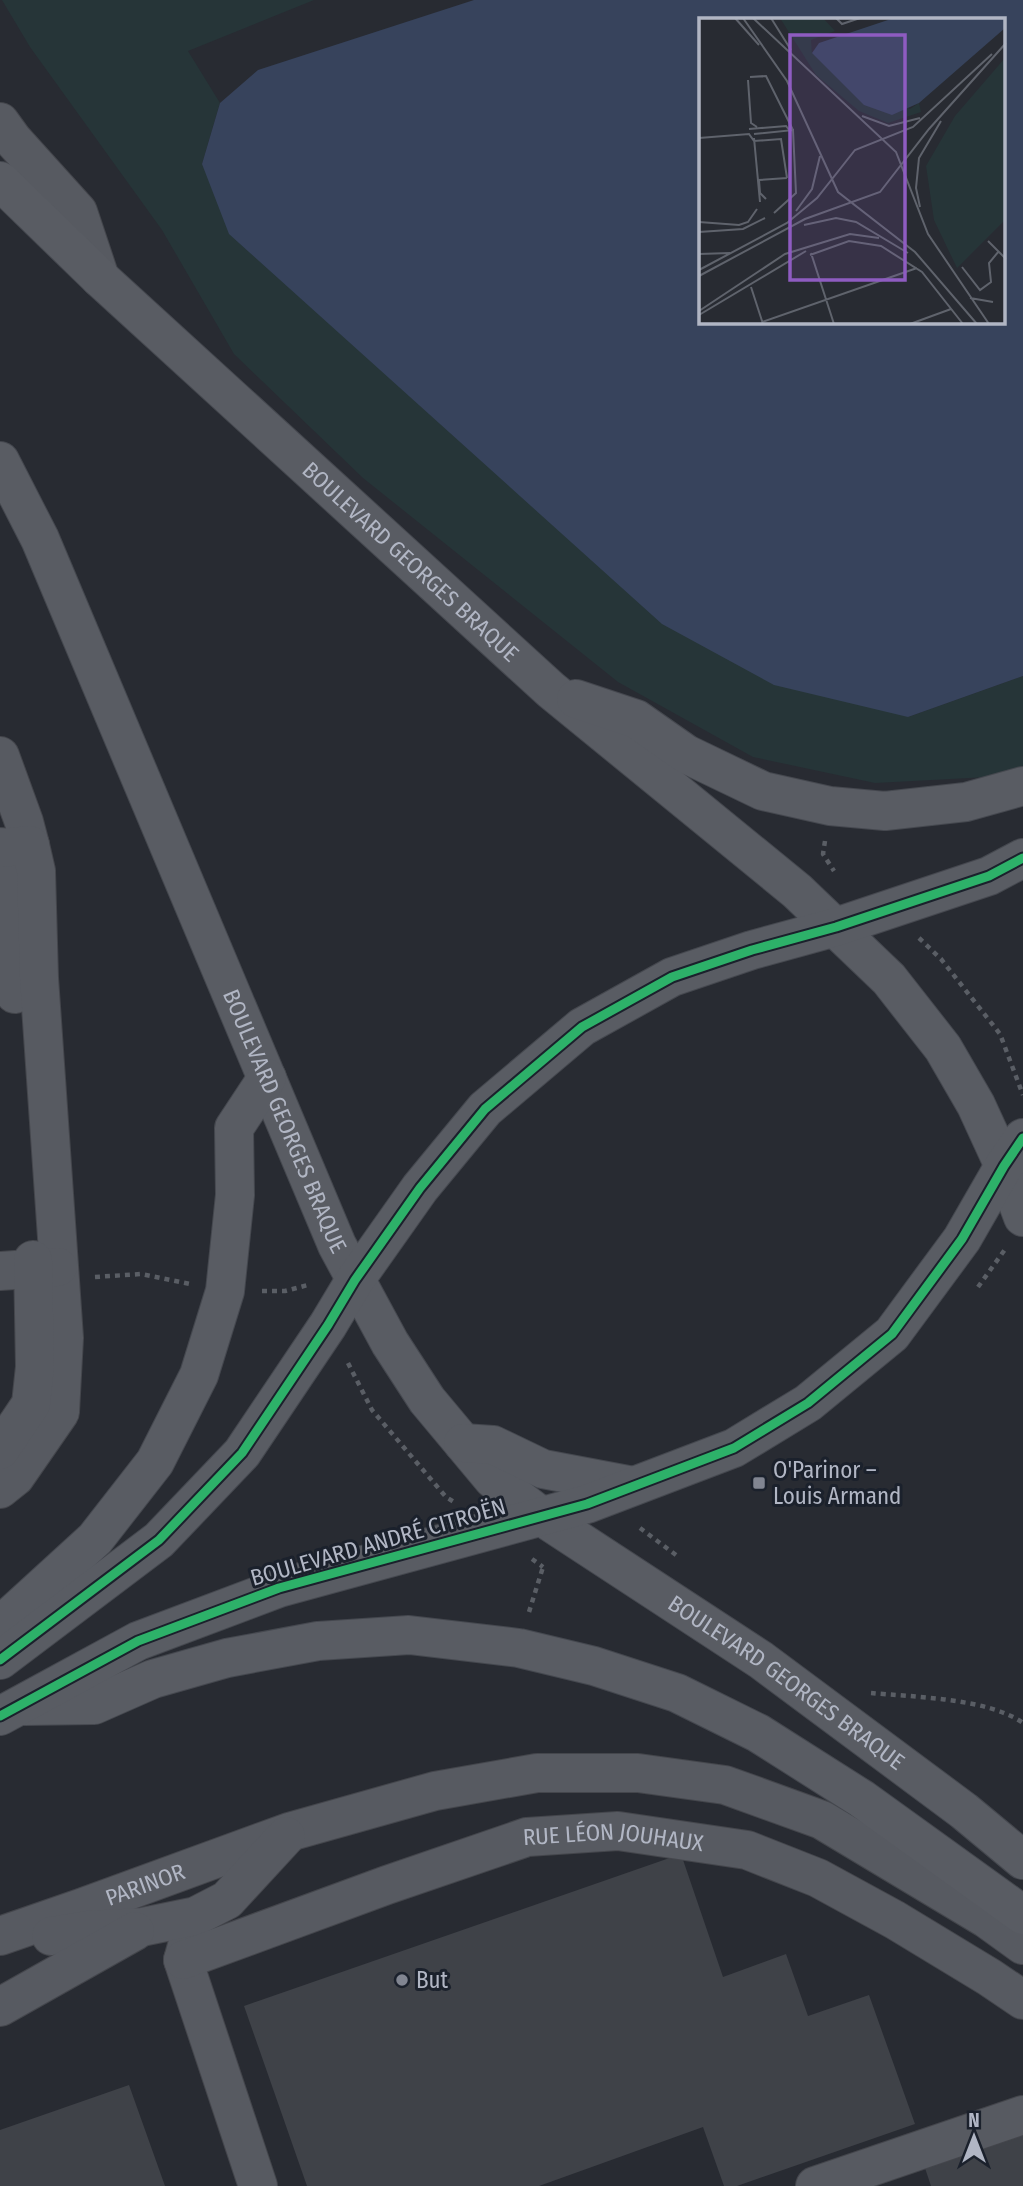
<svg xmlns="http://www.w3.org/2000/svg" width="1023" height="2186" font-family="'Fira Sans Condensed',sans-serif">
	<style>
		.green { fill: #263538 }
		.water { fill: #37435c; fill-rule: evenodd }
		.building { fill: #3f4248 }
		.lines { fill: none; stroke-linecap: round; stroke-linejoin: round }
		.minor-casing { stroke: #44464c; stroke-width: 40 }
		.major-casing { stroke: #45484f; stroke-width: 40 }
		.path { stroke: #5a5e65; stroke-width: 4.5; stroke-dasharray: 5 5; stroke-linecap: butt }
		.minor { stroke: #575a61; stroke-width: 38 }
		.major { stroke: #595c63; stroke-width: 38 }
		.cycleway-casing { stroke: #1b212c; stroke-width: 13 }
		.cycleway { stroke: #2db169; stroke-width: 9 }
		.poi-dot { fill: #818591; stroke: #1b212c; stroke-width: 2.5 }
		.labels { text-anchor: middle; dominant-baseline: central; stroke-width: 6; stroke-linejoin: round; paint-order: stroke }
		.street-label { font-size: 23px; fill: #b1b6c4; stroke: #1b212c }
		.poi-label { font-size: 23px; fill: #b1b6c4; stroke: #1b212c; text-anchor: start }
		.inset-road { fill: none; stroke: #5f636c; stroke-width: 2 }
		.view { fill: #8e5cc1; fill-opacity: 0.15; stroke: #8e5cc1; stroke-width: 3.5 }
		.inset-edge { fill: none; stroke: #b1b6c4; stroke-width: 3.5 }
	</style>
	<rect width="100%" height="100%" fill="#282b32"/>
	<path class="green" d="M2,0H314L188,51L220,103L202,164L908,717L1023,676V766L988,777L875,783L753,757L618,682L363,478L234,354L162,230L30,47Z"/>
	<path class="water" d="M474,0H1023V676L908,717L774,685L662,624L229,234L202,164L220,103L258,70ZM701,19H1004V322H701Z"/>
	<path class="building" d="M681,1854L723,1977L786,1954L808,2016L869,1995L915,2124L737,2186H724L703,2127L539,2186H307L244,2006Z
		M129,2085L165,2186H0V2130Z
		M1023,2134V2186H931L925,2168Z"/>
	<g class="lines">
		<g class="minor-casing">
			<g id="minor">
				<path d="M0,122L13,140L78,212L100,278"/>
				<path d="M0,756L24,822L30,845"/>
				<path d="M0,847L6,873L15,994"/>
				<path d="M0,848L30,845L36,871L39,978L64,1338L60,1412L15,1477L0,1489"/>
				<path d="M0,1271L58,1267"/>
				<path d="M0,1450L31,1404L35,1367L33,1260"/>
				<path d="M190,1935L183,1960L258,2186"/>
				<path id="s1" d="M0,1936L81,1908L289,1832L435,1791L537,1773H638L725,1785L822,1820L987,1919L1023,1945"/>
				<path d="M51,1936L87,1930L142,1927L196,1916L227,1900L286,1836"/>
				<path id="s2" d="M183,1960L387,1885L527,1837L618,1831L747,1850L818,1878L895,1920L989,1977L1023,2000"/>
				<path d="M0,2007L135,1931"/>
				<path d="M815,2186L1023,2115"/>
			</g>
		</g>
		<g class="major-casing">
			<g id="major">
				<path id="s3" d="M0,181L100,278L551,690L797,891L889,979L943,1048L976,1105L1004,1166L1023,1217"/>
				<path id="s4" d="M0,461L40,539L337,1245L390,1343L427,1400L493,1479L541,1516L761,1660L964,1811L1023,1860"/>
				<path d="M576,699L636,719L686,754L763,791L830,806L885,811L966,802L1023,786"/>
				<path d="M463,1443L493,1445L543,1469L633,1486"/>
				<path d="M0,1638L14,1613L95,1539L155,1462L199,1375L225,1291L235,1195L234,1128L267,1078"/>
				<path d="M0,1660L159,1540L242,1453L328,1325L355,1280L420,1188L485,1109L582,1027L672,977L752,950L836,927L989,876L1023,858"/>
				<path d="M24,1706L94,1705L153,1679L227,1658L318,1641L409,1635L519,1648L594,1666L677,1693L758,1733L862,1799L1023,1915"/>
				<path d="M0,1716L138,1641L279,1588L587,1504L734,1448L808,1403L892,1334L962,1239L1004,1166L1023,1138"/>
			</g>
		</g>
		<path class="path" d="M825,841L823,854L834,871
			M919,938L941,959L1000,1034L1023,1095
			M95,1277L141,1274L190,1284
			M978,1287L1006,1248
			M262,1291H285L308,1285
			M348,1363L372,1410L446,1497L454,1502
			M640,1528L680,1558
			M532,1559L543,1567
			M529,1612L543,1567
			M871,1693C913,1697 988,1698 1023,1723"/>
		<use href="#minor" class="minor"/>
		<use href="#major" class="major"/>
		<g class="cycleway-casing">
			<path id="cycleway" d="M0,1660L159,1540L242,1453L328,1325L355,1280L420,1188L485,1109L582,1027L672,977L752,950L836,927L989,876L1023,858
				M0,1716L138,1641L279,1588L587,1504L734,1448L808,1403L892,1334L962,1239L1004,1166L1023,1138"/>
		</g>
		<use href="#cycleway" class="cycleway"/>
	</g>
	<g class="poi-dot">
		<rect x="752" y="1476" width="14" height="14" rx="3.5"/>
		<circle cx="402" cy="1980" r="7"/>
	</g>
	<g class="labels">
		<g class="street-label">
			<text stroke="none"><textPath href="#s3" startOffset="560">BOULEVARD GEORGES BRAQUE</textPath></text>
			<text stroke="none"><textPath href="#s4" startOffset="719">BOULEVARD GEORGES BRAQUE</textPath></text>
			<text transform="translate(378 1542) rotate(-16)">BOULEVARD ANDRÉ CITROËN</text>
			<text stroke="none"><textPath href="#s4" startOffset="1493">BOULEVARD GEORGES BRAQUE</textPath></text>
			<text stroke="none"><textPath href="#s2" startOffset="452">RUE LÉON JOUHAUX</textPath></text>
			<text stroke="none"><textPath href="#s1" startOffset="154">PARINOR</textPath></text>
		</g>
		<g class="poi-label">
			<text x="773" y="1470">O'Parinor –<tspan x="773" dy="26">Louis Armand</tspan></text>
			<text x="416" y="1980">But</text>
		</g>
	</g>
	<g transform="translate(699 18)">
		<rect width="306" height="306" fill="#282b32"/>
		<path d="M81,0H124L136,13L112,22L113,35L211,91L220,85L222,94L189,105L160,93L117,57ZM306,40V202L258,250L235,202L227,148L256,98Z" fill="#263538"/>
		<path d="M195,0H306V10L220,85L193,97L165,87L113,35L120,25Z" fill="#37435c"/>
		<path class="inset-road" d="M36,0L60,27M44,0L88,63L139,174L216,234L278,306M54,0L197,134L229,216L290,306M72,0L92,32M137,0L143,6L161,0M51,59L67,58L94,112M49,62L52,105L58,109M163,98L190,108L221,100M50,111L87,108L91,113M55,116L94,112L97,175L75,195M0,120L50,116L55,123L82,121L88,160M55,120L61,184M67,181L61,175L60,162L88,160M221,189L217,170L220,140L242,103M97,193L113,171L121,138M0,204L40,207L49,204L58,191M105,207L137,200L157,204L209,235M0,214L44,211L66,200M289,223L307,241M112,235L135,306M0,236L31,235M111,237L150,223L182,228L223,254L264,306M263,249L281,272L292,264L290,245L300,233M0,252L88,205L118,180L156,132L214,109L293,36M0,258L106,201L181,174L230,111L307,25M52,269L64,306M271,280L294,284M0,293L86,236L151,216L180,220M0,297L107,233M63,304L218,250M211,306L252,291"/>
		<path class="view" d="M91,17H206V262H91Z"/>
		<rect width="306" height="306" class="inset-edge"/>
	</g>
	<g transform="translate(974 2137)" stroke="#1b212c" stroke-width="5" paint-order="stroke">
	<path d="M0-5L12 26L0 18L-12 26Z" fill="#b1b6c4"/>
	<text y="-10" font-size="19" font-weight="bold" text-anchor="middle" fill="#b1b6c4">N</text>
	</g>
</svg>
